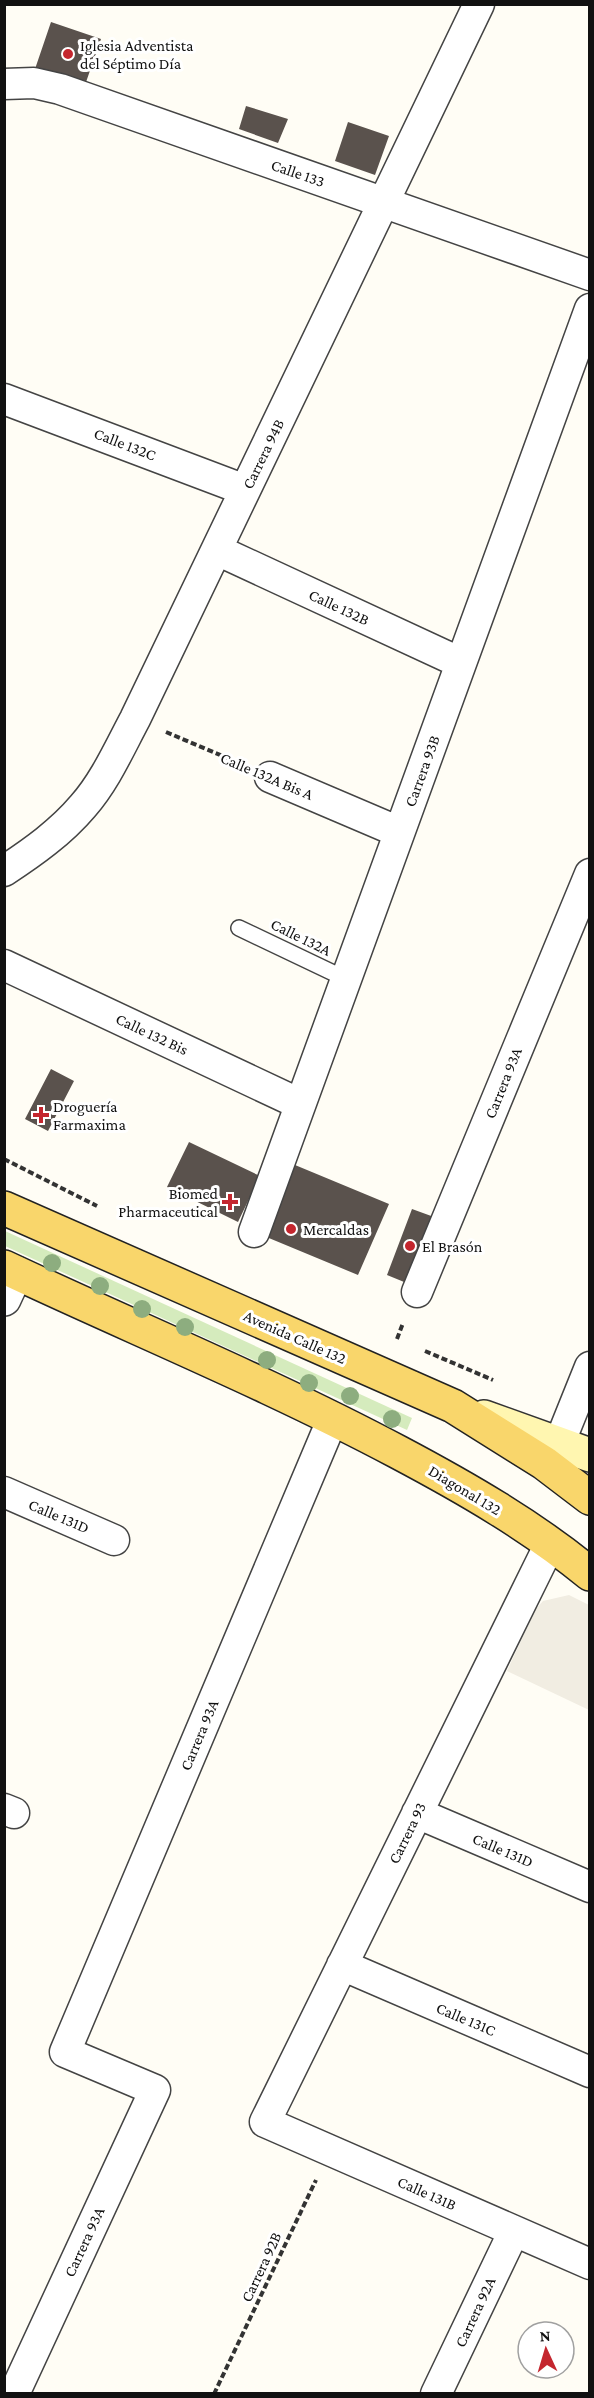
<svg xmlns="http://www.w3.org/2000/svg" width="594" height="2398" font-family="'Crimson Pro',serif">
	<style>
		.green { fill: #d5ebbd }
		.plaza { fill: #f1ede2 }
		.building { fill: #5a524d }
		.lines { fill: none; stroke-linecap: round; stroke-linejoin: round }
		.service-casing { stroke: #444; stroke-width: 18 }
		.minor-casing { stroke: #444; stroke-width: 33 }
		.tertiary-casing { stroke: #444; stroke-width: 36 }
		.secondary-casing { stroke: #333; stroke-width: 36 }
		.primary-casing { stroke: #222; stroke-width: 36 }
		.path { stroke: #333; stroke-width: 4; stroke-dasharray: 6 3; stroke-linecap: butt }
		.service { stroke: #fff; stroke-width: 15 }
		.minor { stroke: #fff; stroke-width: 30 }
		.tertiary { stroke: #fff; stroke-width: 33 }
		.secondary { stroke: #fff6b0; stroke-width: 33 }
		.primary { stroke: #f9d66b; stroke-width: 33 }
		.tree { fill: #8dad7f }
		.poi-dot { fill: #c4262e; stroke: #fff; stroke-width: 2 }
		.labels { text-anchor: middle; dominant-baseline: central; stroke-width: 6; stroke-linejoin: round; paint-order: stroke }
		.poi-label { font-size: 16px; fill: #111; stroke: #fff; text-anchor: start }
		.street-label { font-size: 16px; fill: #111; stroke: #fff }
	</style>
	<rect width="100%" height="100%" fill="#fffdf5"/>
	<path class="green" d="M5,1231L412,1418L407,1430L5,1246Z"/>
	<path class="plaza" d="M569,1595L589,1605V1710L507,1671L535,1610L543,1601Z"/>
	<path class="building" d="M51,22L101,39L85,85L35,69Z
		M246,106L288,119L278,143L239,129Z
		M348,122L389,136L375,175L335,161Z
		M51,1069L74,1081L48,1131L25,1119Z
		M189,1142L260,1176L238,1222L167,1187Z
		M295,1165L389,1204L358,1275L264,1236Z
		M412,1209L434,1217L409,1284L387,1275Z"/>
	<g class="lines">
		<g class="service-casing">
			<path id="service" d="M239,928L346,979"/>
		</g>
		<g class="minor-casing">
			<path id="minor" d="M4,84L34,83L60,89L590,275
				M4,399L245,490
				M217,550L461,663
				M270,777L399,832
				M4,871C33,852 61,832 83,806C105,781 119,749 135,719L479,4
				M4,965L300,1104
				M254,1232L590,309
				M417,1292L590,874
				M559,1444L590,1367
				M4,1492L114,1540
				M550,1544L265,2122L590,2264
				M4,1809L14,1813
				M417,1813L590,1887
				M342,1965L590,2072
				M14,2394L155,2090L65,2052L333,1418
				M436,2394L514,2231"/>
		</g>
		<g class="tertiary-casing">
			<path id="tertiary" d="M4,1299L16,1273"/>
		</g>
		<g class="secondary-casing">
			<path id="secondary" d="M484,1417L590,1455"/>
		</g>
		<g class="primary-casing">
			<path id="primary" d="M4,1208L453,1406L544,1463L590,1498
				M4,1267C136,1329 270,1384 398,1452C464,1487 532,1526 590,1574"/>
		</g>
		<path class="path" d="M166,732L239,763
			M4,1159L97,1206
			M397,1339L403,1323
			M425,1351L493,1380
			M214,2394L316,2180"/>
		<use href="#service" class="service"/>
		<use href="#minor" class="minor"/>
		<use href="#tertiary" class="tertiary"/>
		<use href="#secondary" class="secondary"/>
		<use href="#primary" class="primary"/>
	</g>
	<g class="tree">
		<circle cx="52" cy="1263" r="9"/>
		<circle cx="100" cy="1286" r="9"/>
		<circle cx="142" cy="1309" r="9"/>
		<circle cx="185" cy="1327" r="9"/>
		<circle cx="267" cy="1360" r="9"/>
		<circle cx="309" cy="1383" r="9"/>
		<circle cx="350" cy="1396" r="9"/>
		<circle cx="392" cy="1419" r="9"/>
	</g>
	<g class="poi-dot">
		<circle cx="68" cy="54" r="6"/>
		<path d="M38 1106h6v6h6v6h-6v6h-6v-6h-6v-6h6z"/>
		<path d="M227 1193h6v6h6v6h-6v6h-6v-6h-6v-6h6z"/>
		<circle cx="291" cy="1229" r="6"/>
		<circle cx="410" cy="1246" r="6"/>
	</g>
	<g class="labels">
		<g class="poi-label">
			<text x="80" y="45">Iglesia Adventista<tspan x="80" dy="18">del Séptimo Día</tspan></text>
			<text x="53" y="1106">Droguería<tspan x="53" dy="18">Farmaxima</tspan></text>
			<text x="218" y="1193" text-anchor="end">Biomed<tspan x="218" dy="18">Pharmaceutical</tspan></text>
			<text x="303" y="1229">Mercaldas</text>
			<text x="422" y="1246">El Brasón</text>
		</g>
		<g class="street-label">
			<text transform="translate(298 173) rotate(19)">Calle 133</text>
			<text transform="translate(125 444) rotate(21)">Calle 132C</text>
			<text transform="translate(263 454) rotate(-64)">Carrera 94B</text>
			<text transform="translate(339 607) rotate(25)">Calle 132B</text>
			<text transform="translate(422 771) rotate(-70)">Carrera 93B</text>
			<text transform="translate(267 776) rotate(23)">Calle 132A Bis A</text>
			<text transform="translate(301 937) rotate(26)">Calle 132A</text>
			<text transform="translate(152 1034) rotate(25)">Calle 132 Bis</text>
			<text transform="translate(503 1083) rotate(-68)">Carrera 93A</text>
			<text transform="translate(295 1337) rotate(24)">Avenida Calle 132</text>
			<text transform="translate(465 1490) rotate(31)">Diagonal 132</text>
			<text transform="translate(59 1516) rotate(23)">Calle 131D</text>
			<text transform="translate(199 1735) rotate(-67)">Carrera 93A</text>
			<text transform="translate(407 1833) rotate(-64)">Carrera 93</text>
			<text transform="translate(503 1850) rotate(23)">Calle 131D</text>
			<text transform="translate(466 2019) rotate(23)">Calle 131C</text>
			<text transform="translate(427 2193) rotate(24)">Calle 131B</text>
			<text transform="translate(84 2242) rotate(-65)">Carrera 93A</text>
			<text transform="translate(261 2267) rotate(-65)">Carrera 92B</text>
			<text transform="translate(475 2312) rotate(-65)">Carrera 92A</text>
		</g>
	</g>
	<rect width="594" height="2398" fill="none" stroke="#111111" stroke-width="12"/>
	<g transform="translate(546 2350) rotate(356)"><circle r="28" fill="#ffffff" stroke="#a0a0a0" stroke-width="1.5"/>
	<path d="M0-4.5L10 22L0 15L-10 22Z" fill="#c4262e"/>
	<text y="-9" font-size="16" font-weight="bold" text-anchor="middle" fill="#111111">N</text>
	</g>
</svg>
